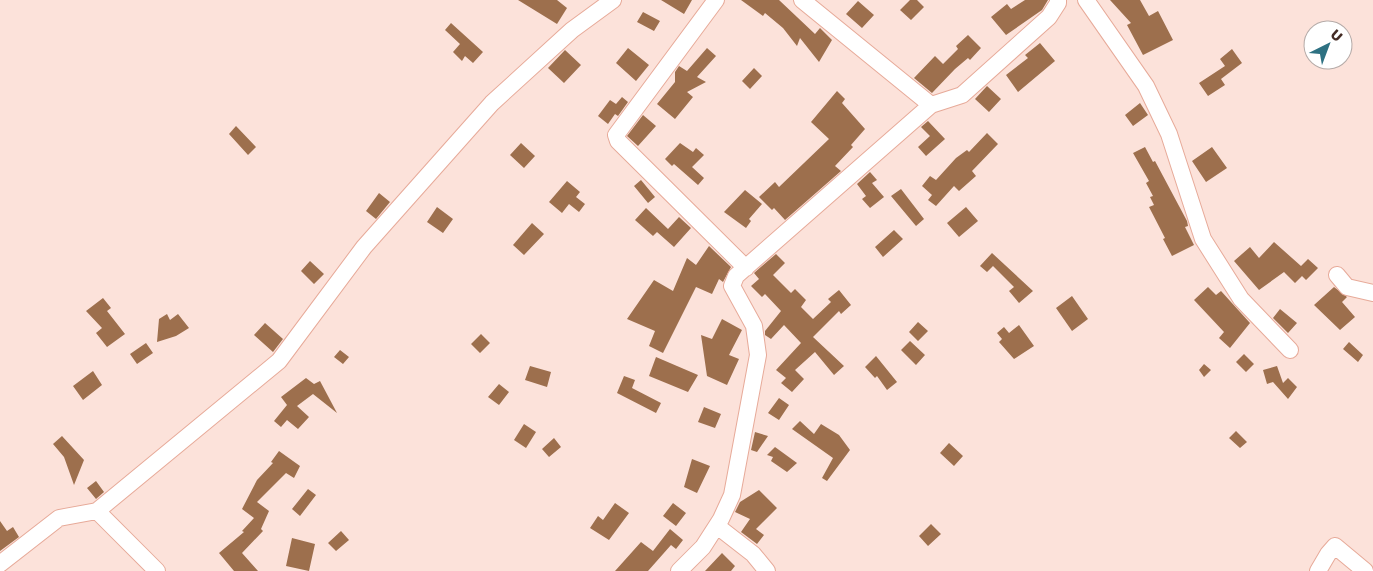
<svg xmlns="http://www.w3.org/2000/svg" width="1373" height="571" font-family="Rubik,sans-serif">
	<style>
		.building { fill: #9d6f4d }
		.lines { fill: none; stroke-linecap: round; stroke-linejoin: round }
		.minor-casing { stroke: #e7aa99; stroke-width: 18 }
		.minor { stroke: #fff; stroke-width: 16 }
	</style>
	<rect width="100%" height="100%" fill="#fce2da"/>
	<path class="building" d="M518,0H557L567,8L557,24Z
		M661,0H692L684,14Z
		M741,0H779L815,34L820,28L832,40L819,62L800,38L797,46L783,28L765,13L763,16Z
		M910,0H917L924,7L911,20L900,10Z
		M1025,0H1048L1042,10L1006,35L991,17L1007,4L1011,9Z
		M1110,0H1140L1149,16L1158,11L1173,40L1143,55L1127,25L1131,23Z
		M858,1L874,15L862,28L846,14Z
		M643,12L660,21L654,31L637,22Z
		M451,23L483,52L473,63L465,56L462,61L453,52L460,44L445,30Z
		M968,35L981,48L970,60L968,58L955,69L932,93L914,78L935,56L943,64L958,49L956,46Z
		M1040,43L1055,61L1018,92L1006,75L1028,58L1025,55Z
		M628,48L649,65L636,81L616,63Z
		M707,48L716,56L697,77L706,82L687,92L693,97L675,119L657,104L675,82V72L679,66L687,71Z
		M1232,49L1242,63L1221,79L1225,85L1208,96L1199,83L1225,66L1220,59Z
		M565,50L581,65L564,83L548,68Z
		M754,68L762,76L750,89L742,81Z
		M987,86L1001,99L989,112L975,99Z
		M837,91L845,99L842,103L865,129L851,145L853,147L835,166L841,171L785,220L774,208L772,210L759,197L775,182L779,187L829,139L811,122Z
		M622,97L628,102L618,116L615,114L608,124L598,116L610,100L616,104Z
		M1140,103L1148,115L1133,126L1125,115Z
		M643,115L656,126L638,146L627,136Z
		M928,121L945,139L926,156L918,147L930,136L921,127Z
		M236,126L256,147L248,155L229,134Z
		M987,133L998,144L972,171L976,176L959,191L954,186L936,206L928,200L932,195L922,186L930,176L936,180L956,158L967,150L969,152Z
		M521,143L535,156L524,168L510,155Z
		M680,143L693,152L696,148L704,155L692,167L704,178L698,185L674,164L672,166L665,159Z
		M1145,147L1153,162L1155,161L1187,221L1188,226L1185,227L1194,245L1172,256L1163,239L1165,238L1149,207L1154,205L1150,197L1153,196L1146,183L1149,181L1133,153Z
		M1212,147L1227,168L1206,182L1192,161Z
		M870,172L877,180L872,183L884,197L870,208L862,199L866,196L857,184Z
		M641,180L655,197L648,203L634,186Z
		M567,181L580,192L576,197L585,204L579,212L569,204L562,213L549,202Z
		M901,189L924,219L916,226L891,196Z
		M745,190L762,204L749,219L751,221L746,228L724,212Z
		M379,193L390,202L376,219L366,211Z
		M437,207L453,219L443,233L427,222Z
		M966,207L978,221L959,237L947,223Z
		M646,208L668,229L679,217L691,228L674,247L657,232L653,236L635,220Z
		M532,223L544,234L524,255L513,245Z
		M894,230L903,239L883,257L875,247Z
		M1274,242L1301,266L1308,259L1318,268L1306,280L1302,276L1295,283L1284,272L1259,290L1234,261L1250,247L1259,258Z
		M709,246L731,267L723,282L719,279L712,294L696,287L663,353L649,346L655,331L627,319L654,280L673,291L687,258L696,265Z
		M992,253L1033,291L1019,303L1009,291L1014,287L993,266L987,272L980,266Z
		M776,254L785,263L773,275L791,293L795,289L806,300L801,307L813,319L831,302L828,299L839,290L851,305L841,314L839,311L813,337L844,366L834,375L815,352L795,370L804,379L792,392L781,383L786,378L776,370L801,343L784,325L771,339L765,335V331L781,311L765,294L762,297L751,286L759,279L754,273Z
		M310,261L324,274L314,284L301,271Z
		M1208,287L1216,295L1221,291L1250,323L1230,348L1219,338L1224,332L1194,300Z
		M1334,287L1347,297L1342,302L1355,317L1340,330L1314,305Z
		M1072,296L1088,319L1072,331L1056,308Z
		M103,298L111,308L107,311L125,334L107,347L96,333L102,328L86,311Z
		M1280,309L1297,323L1288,333L1273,318Z
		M167,314L170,320L178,314L189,328L176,336L157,342L159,319Z
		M722,319L742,330L729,355L739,359L727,385L707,376L701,335L712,339Z
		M918,322L928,331L918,341L909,332Z
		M265,323L283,339L273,352L254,335Z
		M1019,325L1034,346L1014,359L999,342L1002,339L997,333L1004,327L1009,333Z
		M481,334L490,343L480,353L471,344Z
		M910,341L925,355L916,365L901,350Z
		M1349,342L1363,355L1358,362L1343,349Z
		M146,343L153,353L137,364L130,354Z
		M340,350L349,357L343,364L334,357Z
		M1244,354L1254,364L1246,372L1236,362Z
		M876,356L897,382L887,390L877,376L875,378L865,367Z
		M656,357L698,375L688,392L649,376Z
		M1204,364L1211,370L1204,377L1199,370Z
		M530,366L551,372L547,387L525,380Z
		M1277,366L1283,383L1288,378L1297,387L1288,399L1273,382L1267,384L1263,370Z
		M93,371L102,385L83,400L73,386Z
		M624,376L635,380L632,388L661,403L656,413L617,393Z
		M306,378L314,384L320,381L337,413L313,394L297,406L309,417L298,429L287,420L281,427L274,421L287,405L281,397Z
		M499,384L509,392L499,405L488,397Z
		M779,398L789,405L779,420L768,413Z
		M704,407L721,414L715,428L698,422Z
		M800,421L814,434L821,424L839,435L850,450L827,481L822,478L833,458L792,429Z
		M524,424L536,432L526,448L514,440Z
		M1236,431L1247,442L1240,448L1229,438Z
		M755,432L768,436L757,452L751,450Z
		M62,436L84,460L74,485L64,457L53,444Z
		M554,438L561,447L549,457L542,449Z
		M949,443L963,456L954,466L940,453Z
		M775,447L797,463L787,472L771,461L773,457L767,455Z
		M279,451L300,466L294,478L286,473L257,502L269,511L261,529L263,531L242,553L258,571H234L219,553L244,532L242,531L254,518L242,509L257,480L273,463L271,462Z
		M692,459L710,466L697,493L684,487Z
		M96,481L104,492L96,499L87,488Z
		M308,489L316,495L300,516L292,509Z
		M759,490L777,508L756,529L764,535L757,544L741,532L750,519L735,512L740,502Z
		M615,503L629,513L609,540L590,528L598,516L603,520Z
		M673,503L686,513L676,526L663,516Z
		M0,521L7,531L13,527L19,537L0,551Z
		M931,524L941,534L928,546L919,536Z
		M670,529L683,540L676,549L671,545L648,571H615L641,542L653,551Z
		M341,531L349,540L336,551L328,543Z
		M292,538L315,544L309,571L286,566Z
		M722,553L735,566L731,571H705Z"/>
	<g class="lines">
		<g class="minor-casing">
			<path id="minor" d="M716,0L616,135L618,141L746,268
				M802,0L931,105
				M1086,0L1146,86L1169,134L1203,239L1241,299L1290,350
				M1337,275L1347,287L1373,293
				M97,511L157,571
				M717,526L753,554L767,571
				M0,564L59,518L97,511L279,361L364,247L492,103L572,30L613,0
				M679,571L703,547L721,519L732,495L758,355L754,326L732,286L736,276L931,105L962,95L1049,17L1058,3V0
				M1318,571L1328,554L1335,546L1365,571"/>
		</g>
		<use href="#minor" class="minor"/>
	</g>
	<g transform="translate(1328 45) rotate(42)"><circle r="24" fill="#ffffff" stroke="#b5aba8"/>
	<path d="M0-4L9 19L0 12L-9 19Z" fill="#2e7182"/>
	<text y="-8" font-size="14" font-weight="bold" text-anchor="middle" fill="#452d26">U</text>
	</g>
</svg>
